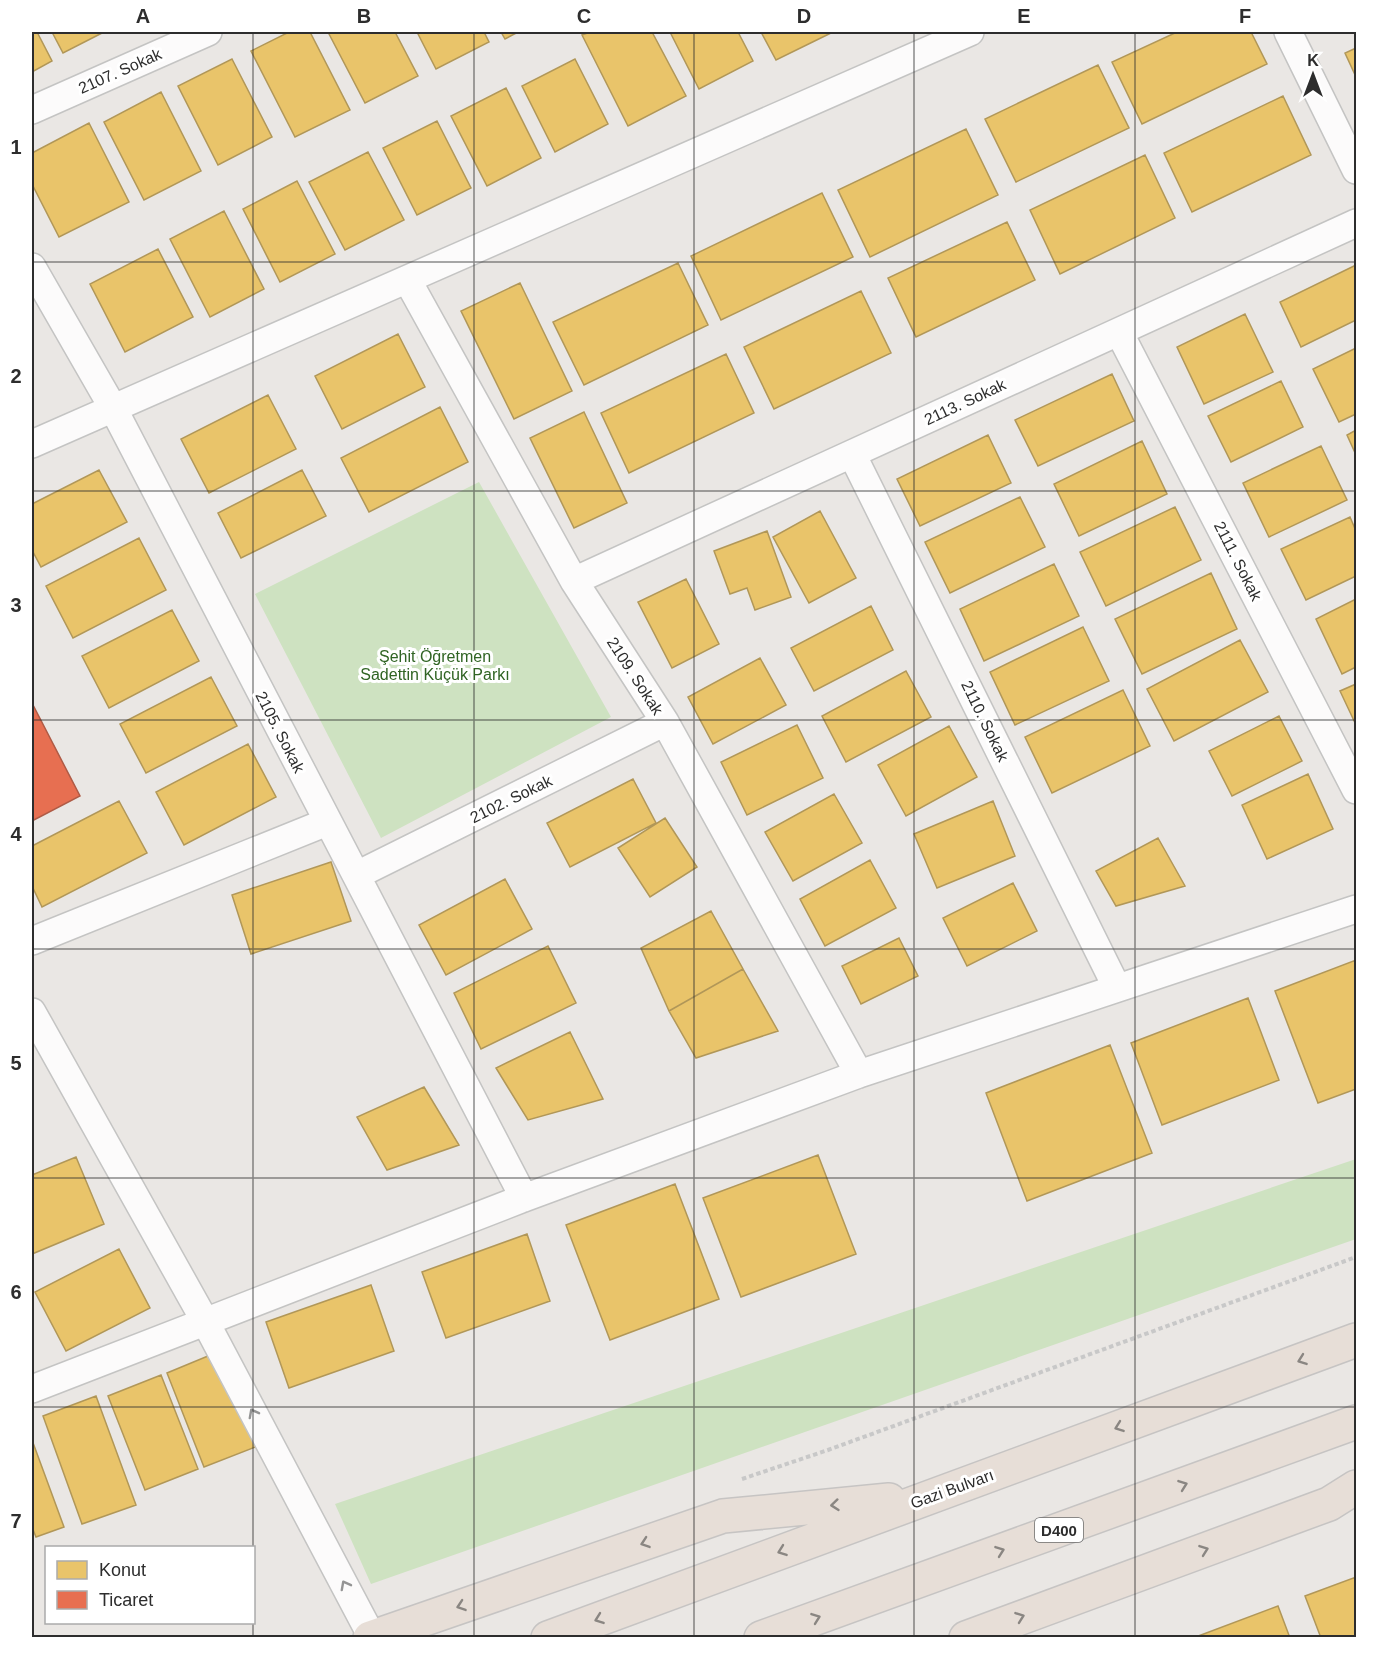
<svg xmlns="http://www.w3.org/2000/svg" width="1388" height="1669" font-family="Helvetica,sans-serif">
	<style>
		.green { fill: #cee2c1 }
		.homes { fill: #e9c46a; stroke: #b19758; stroke-width: 1.5 }
		.shops { fill: #e76f51; stroke: #af5b46; stroke-width: 1.5 }
		.lines { fill: none; stroke-linecap: round; stroke-linejoin: round }
		.street-casing { stroke: #c4c4c3; stroke-width: 30 }
		.highway-casing { stroke: #c6c4c3; stroke-width: 36 }
		.path { stroke: #c8c8c8; stroke-width: 4; stroke-dasharray: 4.5 3; stroke-linecap: butt }
		.street { stroke: #fcfbfb; stroke-width: 27 }
		.highway { stroke: #e7ded7; stroke-width: 33 }
		.oneway { stroke: #8a8682 }
		.oneway2 { stroke: #949494 }
		.grid { fill: none; stroke: #2d2d2d; stroke-width: 1.5; stroke-opacity: 0.55 }
		.labels { text-anchor: middle; dominant-baseline: central; stroke-width: 6; stroke-linejoin: round; paint-order: stroke }
		.shield { fill: #fff; stroke: #6c6c6c; stroke-width: 1.5 }
		.shield-label { font-size: 15px; font-weight: bold; fill: #2d2d2d }
		.street-label { font-size: 16px; fill: #2d2d2d; stroke: #fff }
		.park-label { font-size: 16px; fill: #306423; stroke: #fff }
		.neatline { fill: none; stroke: #2d2d2d; stroke-width: 2 }
		.grid-label { font-size: 20px; text-anchor: middle; font-weight: bold; fill: #2d2d2d }
	</style>
	<rect width="100%" height="100%" fill="#eae7e4"/>
	<path class="green" d="M479,482L611,717L381,838L255,594Z
		M1356,1159V1239L371,1584L335,1504Z"/>
	<path class="homes" d="M32,32H37L52,61L32,72Z
		M52,32H104L63,53Z
		M289,32H310L350,110L295,137L251,51Z
		M328,32H395L418,76L365,103Z
		M417,32H484L489,42L436,69Z
		M501,32H518L505,39Z
		M590,32H652L686,96L628,126L582,35Z
		M670,32H738L753,61L699,89Z
		M761,32H833L776,60Z
		M1177,32H1251L1267,64L1142,124L1112,62Z
		M1356,48V77L1345,53Z
		M232,59L272,137L218,165L178,86Z
		M575,59L608,124L555,152L522,86Z
		M1098,65L1129,128L1016,182L985,119Z
		M506,88L541,158L487,186L451,116Z
		M161,92L201,171L144,200L104,122Z
		M1283,96L1311,155L1192,212L1164,153Z
		M437,121L471,188L417,215L383,148Z
		M89,123L129,202L59,237L32,184V153Z
		M966,129L998,195L870,257L838,190Z
		M368,152L404,220L345,250L309,182Z
		M1145,155L1175,218L1060,274L1030,210Z
		M297,181L335,254L280,282L243,209Z
		M822,193L853,257L721,320L691,256Z
		M224,211L264,289L210,317L170,239Z
		M1007,222L1035,280L916,337L888,278Z
		M158,249L193,317L125,352L90,284Z
		M678,263L708,325L584,385L553,322Z
		M1356,265V320L1301,347L1280,302Z
		M520,283L572,391L514,419L461,311Z
		M861,291L891,353L774,409L744,347Z
		M1245,314L1273,372L1204,404L1177,347Z
		M398,334L425,387L342,429L315,376Z
		M1356,348V414L1339,422L1313,369Z
		M726,354L754,413L629,473L601,413Z
		M1112,374L1134,421L1038,466L1015,420Z
		M1281,381L1303,427L1231,462L1208,416Z
		M268,395L296,449L209,493L181,439Z
		M440,407L468,462L369,512L341,458Z
		M584,412L627,503L574,528L530,438Z
		M1356,430V455L1347,435Z
		M988,435L1011,483L920,526L897,479Z
		M1142,441L1167,494L1079,536L1054,484Z
		M1321,446L1347,500L1269,537L1243,483Z
		M99,470L127,522L41,567L32,550V504Z
		M302,470L326,516L241,558L218,513Z
		M1020,497L1045,547L950,593L925,542Z
		M1175,507L1201,560L1106,606L1080,552Z
		M820,511L856,578L809,603L773,537Z
		M1350,517L1356,531V576L1306,600L1281,549Z
		M767,531L791,597L755,610L747,588L730,594L714,551Z
		M139,538L166,590L73,638L46,586Z
		M1054,564L1079,616L984,661L960,609Z
		M1211,573L1237,629L1142,674L1115,619Z
		M686,579L719,644L672,668L638,602Z
		M1356,599V667L1342,674L1316,619Z
		M871,606L893,650L814,691L791,648Z
		M172,610L199,661L109,708L82,656Z
		M1083,627L1109,681L1015,725L990,672Z
		M1240,640L1268,692L1174,741L1147,689Z
		M760,658L786,705L713,744L688,697Z
		M906,671L931,717L846,762L822,716Z
		M211,677L237,726L146,773L120,724Z
		M1356,684V725L1340,691Z
		M1123,690L1150,746L1052,793L1025,737Z
		M1279,716L1302,761L1232,796L1209,751Z
		M797,725L823,778L747,815L721,762Z
		M949,726L977,777L906,816L878,765Z
		M248,744L276,797L184,845L156,792Z
		M1308,774L1333,829L1267,859L1242,805Z
		M633,779L656,823L570,867L547,823Z
		M834,794L862,843L793,881L765,832Z
		M119,801L147,853L42,907L32,886V846Z
		M993,801L1015,856L937,888L914,834Z
		M665,818L697,867L650,897L618,848Z
		M1158,838L1185,886L1116,906L1096,871Z
		M870,860L896,908L825,946L800,899Z
		M331,862L351,921L251,954L232,895Z
		M505,879L532,929L446,975L419,925Z
		M1013,883L1037,931L967,966L943,918Z
		M711,911L743,969L669,1011L641,948Z
		M899,938L918,976L861,1004L842,966Z
		M548,946L576,1003L481,1049L454,993Z
		M1356,960V1089L1318,1103L1275,991Z
		M743,969L778,1031L696,1058L669,1011Z
		M1248,998L1279,1080L1162,1125L1131,1043Z
		M570,1032L603,1099L528,1120L496,1068Z
		M1110,1045L1152,1153L1027,1201L986,1093Z
		M424,1087L459,1145L387,1170L357,1117Z
		M818,1155L856,1254L741,1297L703,1198Z
		M76,1157L104,1224L32,1254V1175Z
		M675,1184L719,1299L610,1340L566,1225Z
		M527,1234L550,1301L446,1338L422,1272Z
		M119,1249L150,1308L66,1351L35,1292Z
		M371,1285L394,1351L289,1388L266,1322Z
		M220,1351L258,1446L204,1467L167,1373Z
		M161,1375L198,1469L145,1490L108,1396Z
		M96,1396L136,1505L82,1524L43,1416Z
		M32,1440L64,1527L36,1537L32,1527Z
		M1356,1577V1638H1321L1305,1596Z
		M1278,1606L1290,1638H1193Z"/>
	<path class="shops" d="M32,703L80,796L32,821Z"/>
	<g class="lines">
		<g class="street-casing">
			<path id="street" d="M1288,32L1356,170
				M32,110L208,32
				M32,267L113,408L524,1198
				M408,281L574,581L665,722L859,1074
				M1119,332L1356,790
				M32,444L970,32
				M852,454L1117,988
				M574,581L1356,223
				M357,875L665,722
				M32,941L327,822
				M32,1012L206,1323L372,1637
				M32,1389L524,1198L859,1074L1356,909"/>
		</g>
		<g class="highway-casing">
			<path id="highway" d="M370,1638L723,1516L889,1500
				M548,1638L1356,1340
				M761,1638L1356,1422
				M966,1638L1329,1504L1356,1487"/>
		</g>
		<path class="path" d="M742,1479L828,1450L1356,1257"/>
		<use href="#street" class="street"/>
		<use href="#highway" class="highway"/>
	</g>
	<defs><path id="oneway-chevron" d="M-2-3.5L2.5 0L-2 3.5" fill="none" stroke-width="1.6" stroke-linecap="round" stroke-linejoin="round" transform="scale(1.5)"/></defs>
	<g class="oneway">
		<use href="#oneway-chevron" transform="translate(1302 1360) rotate(160)"/>
		<use href="#oneway-chevron" transform="translate(1119 1427) rotate(160)"/>
		<use href="#oneway-chevron" transform="translate(1183 1485) rotate(-20)"/>
		<use href="#oneway-chevron" transform="translate(835 1505) rotate(174)"/>
		<use href="#oneway-chevron" transform="translate(645 1543) rotate(161)"/>
		<use href="#oneway-chevron" transform="translate(1204 1550) rotate(-20)"/>
		<use href="#oneway-chevron" transform="translate(782 1551) rotate(160)"/>
		<use href="#oneway-chevron" transform="translate(1000 1551) rotate(-20)"/>
		<use href="#oneway-chevron" transform="translate(461 1606) rotate(161)"/>
		<use href="#oneway-chevron" transform="translate(1020 1617) rotate(-20)"/>
		<use href="#oneway-chevron" transform="translate(816 1618) rotate(-20)"/>
		<use href="#oneway-chevron" transform="translate(599 1619) rotate(160)"/>
	</g>
	<g class="oneway2">
		<use href="#oneway-chevron" transform="translate(253 1413) rotate(-118)"/>
		<use href="#oneway-chevron" transform="translate(345 1585) rotate(-118)"/>
	</g>
	<path class="grid" d="M253,32V1548M474,32V1638M694,32V1638M914,32V1638M1135,32V1638M32,262H1356M32,491H1356M32,720H1356M32,949H1356M32,1178H1356M32,1407H1356M253,1622V1638"/>
	<g class="labels">
		<rect class="shield" x="1035" y="1518" width="48" height="24" rx="4.5"/>
		<g class="shield-label">
			<text x="1059" y="1530">D400</text>
		</g>
		<g class="street-label">
			<text transform="translate(120 71) rotate(-24)">2107. Sokak</text>
			<text transform="translate(965 402) rotate(-25)">2113. Sokak</text>
			<text transform="translate(1238 561) rotate(63)">2111. Sokak</text>
			<text transform="translate(635 676) rotate(57)">2109. Sokak</text>
			<text transform="translate(985 721) rotate(64)">2110. Sokak</text>
			<text transform="translate(280 732) rotate(63)">2105. Sokak</text>
			<text transform="translate(511 799) rotate(-26)">2102. Sokak</text>
			<text transform="translate(952 1489) rotate(-20)">Gazi Bulvarı</text>
		</g>
		<g class="park-label">
			<text x="435" y="656">Şehit Öğretmen<tspan x="435" dy="18">Sadettin Küçük Parkı</tspan></text>
		</g>
	</g>
	<rect width="1388" height="1669" fill="none" stroke="#ffffff" stroke-width="66"/>
	<rect x="45" y="1546" width="210" height="78" fill="#ffffff" stroke="#ababab" stroke-width="1.5"/>
	<rect x="57" y="1561" width="30" height="18" fill="#e9c46a" stroke="#ababab" stroke-width="1.5"/>
	<text x="99" y="1576" font-size="18" fill="#2d2d2d">Konut</text>
	<rect x="57" y="1591" width="30" height="18" fill="#e76f51" stroke="#ababab" stroke-width="1.5"/>
	<text x="99" y="1606" font-size="18" fill="#2d2d2d">Ticaret</text>
	<g transform="translate(1313 75)" stroke="#ffffff" stroke-width="4.5" paint-order="stroke">
	<path d="M0-4.5L10 22L0 15L-10 22Z" fill="#2d2d2d"/>
	<text y="-9" font-size="16" font-weight="bold" text-anchor="middle" fill="#2d2d2d">K</text>
	</g>
	<rect x="33" y="33" width="1322" height="1603" class="neatline"/>
	<g class="grid-label">
		<text x="143" y="23">A</text>
		<text x="364" y="23">B</text>
		<text x="584" y="23">C</text>
		<text x="804" y="23">D</text>
		<text x="1024" y="23">E</text>
		<text x="1245" y="23">F</text>
		<text x="16" y="154">1</text>
		<text x="16" y="383">2</text>
		<text x="16" y="612">3</text>
		<text x="16" y="841">4</text>
		<text x="16" y="1070">5</text>
		<text x="16" y="1299">6</text>
		<text x="16" y="1528">7</text>
	</g>
</svg>
